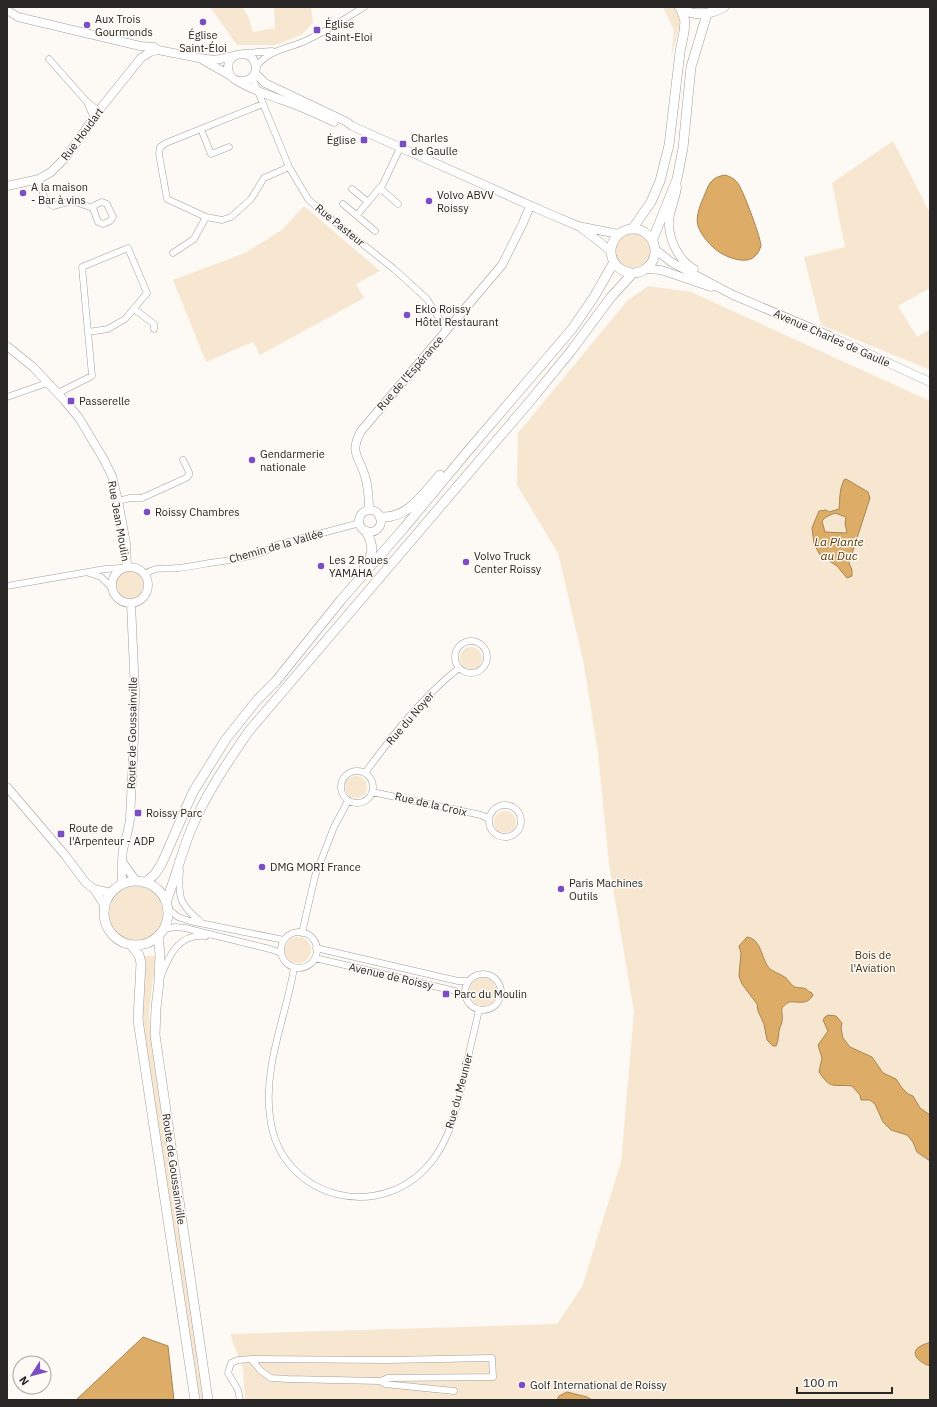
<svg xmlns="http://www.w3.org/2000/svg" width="937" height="1407" font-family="'IBM Plex Sans',sans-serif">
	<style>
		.green { fill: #f8e7d0 }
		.water { fill: #ddad67; stroke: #a78553; fill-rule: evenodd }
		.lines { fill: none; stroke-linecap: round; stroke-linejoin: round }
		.street-casing { stroke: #a29f9b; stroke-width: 7 }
		.secondary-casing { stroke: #a29f9b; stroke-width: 9 }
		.primary-casing { stroke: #a29f9b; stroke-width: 10 }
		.street { stroke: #fff; stroke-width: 6 }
		.secondary { stroke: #fff; stroke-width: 8 }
		.primary { stroke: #fff; stroke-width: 9 }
		.poi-dot { fill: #7b4dc5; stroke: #fdf9f5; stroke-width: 1.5 }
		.labels { text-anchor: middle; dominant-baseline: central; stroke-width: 3; stroke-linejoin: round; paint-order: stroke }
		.poi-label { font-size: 11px; fill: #282725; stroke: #fdf9f5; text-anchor: start }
		.street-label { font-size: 11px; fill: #282725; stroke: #fdf9f5 }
		.park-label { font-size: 11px; fill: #453112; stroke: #fdf9f5 }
		.water-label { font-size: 12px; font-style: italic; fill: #583900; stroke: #fdf9f5 }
	</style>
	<rect width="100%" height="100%" fill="#fdf9f5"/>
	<path class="green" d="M210,7H242L248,16L253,32L275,28L274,7H311L313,23L301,35L275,45H237Z
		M663,7H673C676,10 679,14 680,18C681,26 673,49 671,59L674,30Z
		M893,141L930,213V288L898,306L917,337L930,329V370L821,325L804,257L845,247L832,183Z
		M304,206L380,271L356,284L364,298L260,355L253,342L206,362L173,280L245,253L282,230Z
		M614 251a18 18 0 1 1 36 0a18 18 0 1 1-36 0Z
		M648,286L691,292L930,401V1400H245L243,1369L230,1334L557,1324L582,1287L621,1162L634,1012L609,864L598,753L583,660L558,553L517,485L518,433L627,301Z
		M115 585a14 14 0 1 1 28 0a14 14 0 1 1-28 0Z
		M460 658a11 11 0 1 1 22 0a11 11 0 1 1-22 0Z
		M345 787a11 11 0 1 1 22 0a11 11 0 1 1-22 0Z
		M494 822a11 11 0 1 1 22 0a11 11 0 1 1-22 0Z
		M109 913a27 27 0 1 1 54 0a27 27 0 1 1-54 0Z
		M285 950a13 13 0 1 1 26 0a13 13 0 1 1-26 0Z
		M143,956H156L149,1011L150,1031L205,1400H198L142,1027Z
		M469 992a14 14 0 1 1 28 0a14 14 0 1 1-28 0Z"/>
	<path class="water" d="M725,175C732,177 736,180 739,185C744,193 761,238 761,246C760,249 758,254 755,256C746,266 722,256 714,248C707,242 701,234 698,226C695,216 701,203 705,194C709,182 713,177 725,175Z
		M846,479L868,492L870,498L849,563L852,570V576L847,578L837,566L820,555L814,544L812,528L819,511L826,510L829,512L839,509C840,499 839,490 844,480ZM835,513L846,517L845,523L847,533L825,532L822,521L826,517Z
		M747,937C762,939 761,960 770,969C775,973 781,974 786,978C789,981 792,986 795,987C801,989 805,986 809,992H811L813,995C807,1006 798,1001 789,1002C777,1009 784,1012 782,1021C782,1023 781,1025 780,1027C778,1033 779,1041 776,1046H773L767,1040L764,1024L758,1011L757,1004L742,984L739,976L741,953L739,946Z
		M828,1015L836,1016L842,1023L841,1028L843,1038L850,1047L872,1057L883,1073L896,1079L902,1088L908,1094L913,1096L920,1108L930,1115V1161L917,1152L913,1142L907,1135L891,1130L883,1122L875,1104L870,1100H861L860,1095L852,1086C833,1084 831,1090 819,1072L822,1058L818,1045L828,1031L823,1020L825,1017Z
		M143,1337L168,1346L174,1400H76Z
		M930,1342V1366C924,1364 912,1358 916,1350C918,1346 926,1344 930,1342Z
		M567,1392L587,1397L592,1400H557L559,1396Z"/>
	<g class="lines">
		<g class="street-casing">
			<path id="street" d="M244,53L272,51
				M49,59L87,102
				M256,67C268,50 287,49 305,41C325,32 345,19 364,7
				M252,77L289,167L308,199L320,210L394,269L427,299L447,331
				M263,104L166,143L160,147L159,154L167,199L206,217L222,220L231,217L251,199L264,178L289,167
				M94,118L87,102L99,111
				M201,129L211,154L229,147
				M39,179L45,200L53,206L72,201L93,208
				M380,188L398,204
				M352,189L368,202
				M102,202L107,204L113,217L110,221L103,224L98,222L93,208L95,205Z
				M343,204L375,231
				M357,215L383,184L400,148
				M173,253L194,239L206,217
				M134,309L154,324V329
				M58,393L92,376L82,267L128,248L147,293L125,319L108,329L88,332
				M7,397L47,383
				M118,501L130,498H142L186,478L189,475V472L183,460
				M89,573L101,577L112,588
				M145,574C159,565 164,570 178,568C188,567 198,565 209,563C231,560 258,557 277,545L360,523
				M7,586L105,569L121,568
				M455 657a16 16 0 1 1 32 0a16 16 0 1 1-32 0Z
				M341 787a16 16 0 1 1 32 0a16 16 0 1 1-32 0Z
				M365,773C393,735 422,697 459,668
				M372,792L481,815L489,819
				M489 821a16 16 0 1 1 32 0a16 16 0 1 1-32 0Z
				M180,870C178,896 179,905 200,921
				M168,909L178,917L190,921L284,940
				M164,929L176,927L185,928L270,949L281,953
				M281 950a18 18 0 1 1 36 0a18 18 0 1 1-36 0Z
				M302,933L315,876L334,827L348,801
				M316,948L458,981H469
				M315,958L455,991L466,997
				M294,968C286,1017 263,1066 270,1117C280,1201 386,1226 435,1157C452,1133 458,1103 464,1075C469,1053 474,1032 479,1010
				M465 992a18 18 0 1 1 36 0a18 18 0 1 1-36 0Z
				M161,976C169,955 179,933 206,936
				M380,1381L385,1384L454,1391
				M240,1400L238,1390L228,1373L231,1363L238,1360L251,1359L387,1360L492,1358L493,1377L388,1378L380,1381L288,1379L271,1378L261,1371L251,1359"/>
		</g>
		<g class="secondary-casing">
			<path id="secondary" d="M7,10L18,17L140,46L154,47L158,50L199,58L215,60L234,56
				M203,60L231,76
				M255,73L265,83L347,122L352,126L545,212L578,226L618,234
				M239,81C253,82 260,71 253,59C244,50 227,54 228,69C229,73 231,77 234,79C249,89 266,94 282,100C300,106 317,114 334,122
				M7,186L39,179L51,172L67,156L100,109L141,58L150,52L158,50
				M677,187C676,198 670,209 669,221C668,239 679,261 694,269
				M580,227L601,243L611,252
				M656,250L671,262L733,295L830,336L930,382
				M647,269L661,270L711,287
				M7,346L33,367L64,400L79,418L103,458L112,476L118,501L126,543L127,566
				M369,510C369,498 368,487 365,476C359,456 349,453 361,431L502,265L523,223L530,206
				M359 521a11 11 0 1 1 22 0a11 11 0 1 1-22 0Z
				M112 585a18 18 0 1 1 36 0a18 18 0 1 1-36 0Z
				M7,787L65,855L86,883L94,889L111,893
				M123,863L136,881
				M121,885C123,874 121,862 123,850C125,840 129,830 130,819L134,737L135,693L131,603
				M94,889L105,906"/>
		</g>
		<g class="primary-casing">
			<path id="primary" d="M679,7C692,17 710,15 724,7
				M633,228L651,202L660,181L669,145L680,52L684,32L685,21L681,9
				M611 251a22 22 0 1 1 44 0a22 22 0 1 1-44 0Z
				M653,239L677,179L683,148L691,67L707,14
				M380,517C408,519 423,494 440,475
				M364,568C374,554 374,546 366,531
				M104 913a32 32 0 1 1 64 0a32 32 0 1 1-64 0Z
				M145,883L155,874L162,863L193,792L226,739L257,700L276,681L341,600L404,528L467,452L572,329L594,297L614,262
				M166,902C175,879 181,855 190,832C205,795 227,763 249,731L531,400L571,351L611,297L633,273
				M158,936L160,954L159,982L156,1008L155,1035L208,1400
				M131,945L139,955L141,963L138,1020L195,1400"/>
		</g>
		<use href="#street" class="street"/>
		<use href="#secondary" class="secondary"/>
		<use href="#primary" class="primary"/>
	</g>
	<g class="poi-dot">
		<circle cx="203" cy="22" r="4"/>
		<circle cx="87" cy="25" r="4"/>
		<rect x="313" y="26" width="8" height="8" rx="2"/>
		<rect x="360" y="136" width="8" height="8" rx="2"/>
		<rect x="399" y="140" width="8" height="8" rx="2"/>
		<circle cx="23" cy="193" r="4"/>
		<circle cx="429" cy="201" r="4"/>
		<circle cx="407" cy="315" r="4"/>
		<rect x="67" y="397" width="8" height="8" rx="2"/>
		<circle cx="252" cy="460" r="4"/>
		<circle cx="147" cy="512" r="4"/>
		<circle cx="466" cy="562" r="4"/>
		<circle cx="321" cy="566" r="4"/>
		<rect x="134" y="809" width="8" height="8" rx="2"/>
		<rect x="57" y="830" width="8" height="8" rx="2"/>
		<circle cx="262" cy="867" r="4"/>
		<circle cx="561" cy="889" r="4"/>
		<rect x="442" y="990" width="8" height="8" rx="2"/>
		<circle cx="522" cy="1385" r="4"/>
	</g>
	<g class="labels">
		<g class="poi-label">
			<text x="95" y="19">Aux Trois<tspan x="95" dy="13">Gourmonds</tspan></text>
			<text x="325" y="24">Église<tspan x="325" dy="13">Saint-Eloi</tspan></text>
			<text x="203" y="35" text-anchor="middle">Église<tspan x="203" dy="13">Saint-Éloi</tspan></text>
			<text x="411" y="138">Charles<tspan x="411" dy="13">de Gaulle</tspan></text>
			<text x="356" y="140" text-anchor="end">Église</text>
			<text x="31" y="187">A la maison<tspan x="31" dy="13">- Bar à vins</tspan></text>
			<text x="437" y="195">Volvo ABVV<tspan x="437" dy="13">Roissy</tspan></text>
			<text x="415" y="309">Eklo Roissy<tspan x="415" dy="13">Hôtel Restaurant</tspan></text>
			<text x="79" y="401">Passerelle</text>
			<text x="260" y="454">Gendarmerie<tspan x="260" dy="13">nationale</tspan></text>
			<text x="155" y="512">Roissy Chambres</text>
			<text x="474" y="556">Volvo Truck<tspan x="474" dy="13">Center Roissy</tspan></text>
			<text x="329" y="560">Les 2 Roues<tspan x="329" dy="13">YAMAHA</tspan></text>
			<text x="146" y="813">Roissy Parc</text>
			<text x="69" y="828">Route de<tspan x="69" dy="13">l'Arpenteur - ADP</tspan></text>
			<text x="270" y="867">DMG MORI France</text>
			<text x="569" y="883">Paris Machines<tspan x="569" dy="13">Outils</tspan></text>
			<text x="454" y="994">Parc du Moulin</text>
			<text x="530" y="1385">Golf International de Roissy</text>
		</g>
		<g class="street-label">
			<text transform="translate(82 134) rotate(-53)">Rue Houdart</text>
			<text transform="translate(340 225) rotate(39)">Rue Pasteur</text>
			<text transform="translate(832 338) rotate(24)">Avenue Charles de Gaulle</text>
			<text transform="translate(410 373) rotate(-49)">Rue de l'Espérance</text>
			<text transform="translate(119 521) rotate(80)">Rue Jean Moulin</text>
			<text transform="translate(276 546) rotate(-16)">Chemin de la Vallée</text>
			<text transform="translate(410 718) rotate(-49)">Rue du Noyer</text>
			<text transform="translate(132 733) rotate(-89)">Route de Goussainville</text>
			<text transform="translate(431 804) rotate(13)">Rue de la Croix</text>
			<text transform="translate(391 976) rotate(13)">Avenue de Roissy</text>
			<text transform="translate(459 1091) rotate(-75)">Rue du Meunier</text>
			<text transform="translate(174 1169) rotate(82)">Route de Goussainville</text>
		</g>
		<g class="park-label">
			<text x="873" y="955">Bois de<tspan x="873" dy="13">l'Aviation</tspan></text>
		</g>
		<g class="water-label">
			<text x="839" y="541">La Plante<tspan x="839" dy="14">au Duc</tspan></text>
		</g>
	</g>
	<rect width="937" height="1407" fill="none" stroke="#282725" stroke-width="16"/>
	<g transform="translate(32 1375) rotate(234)"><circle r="19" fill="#fdf9f5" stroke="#a8a5a2"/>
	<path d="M0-3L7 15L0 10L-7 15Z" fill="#7b4dc5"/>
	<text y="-6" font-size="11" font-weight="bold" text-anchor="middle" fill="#282725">N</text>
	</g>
	<path d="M797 1387v6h95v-6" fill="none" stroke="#282725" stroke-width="2"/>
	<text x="803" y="1387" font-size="12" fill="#282725" stroke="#fdf9f5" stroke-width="3" paint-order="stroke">100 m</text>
</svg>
